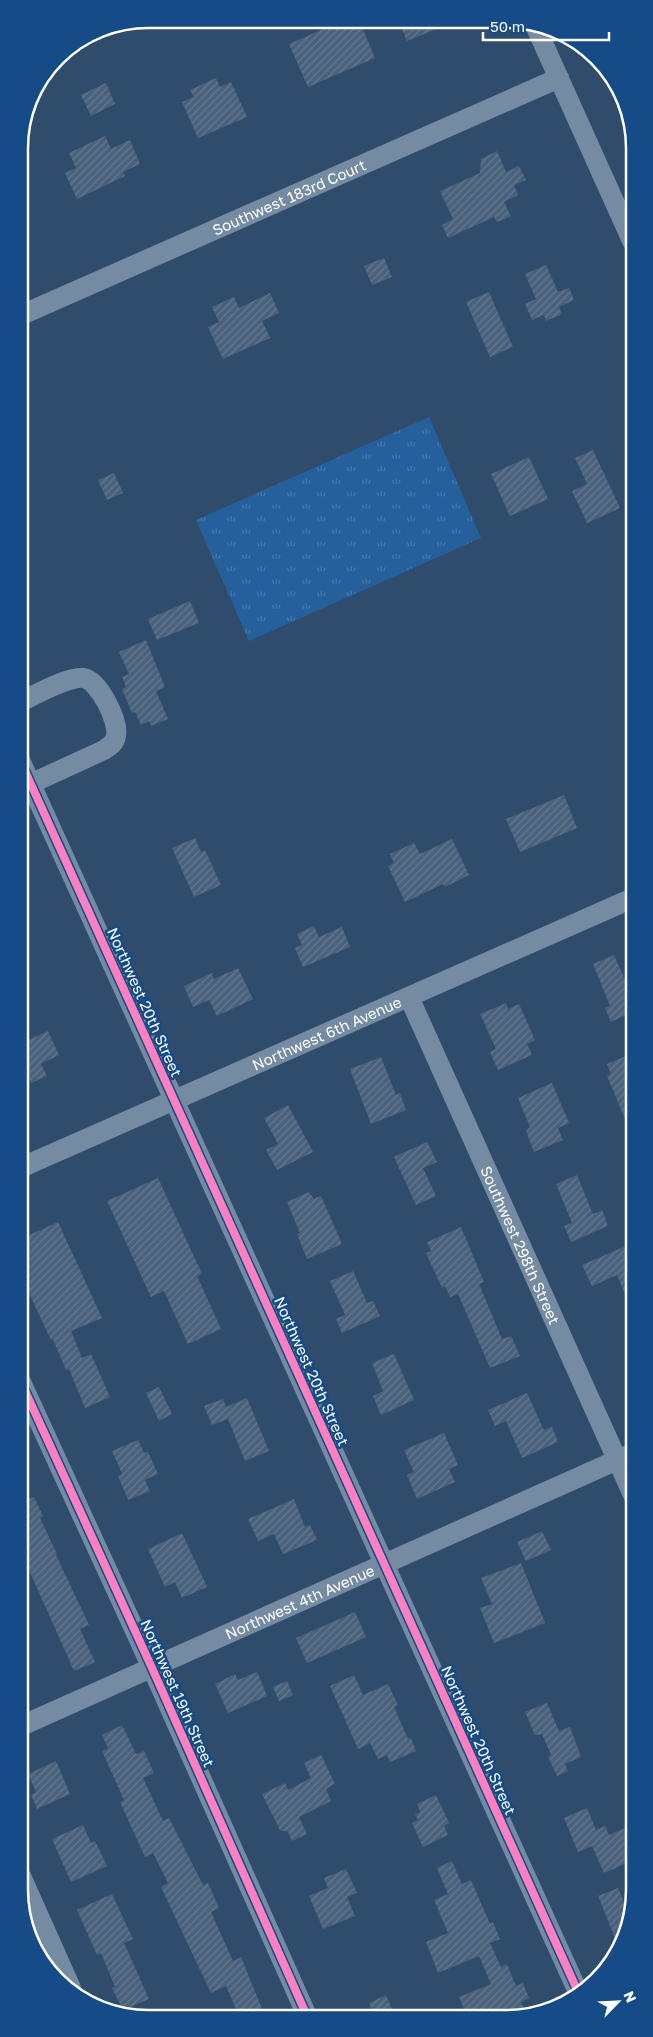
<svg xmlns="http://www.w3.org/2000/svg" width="653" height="2037" font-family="'Golos Text',sans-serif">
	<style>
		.grass { fill: url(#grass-tufts) }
		.building { fill: url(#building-hatch) }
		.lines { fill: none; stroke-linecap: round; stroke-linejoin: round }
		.minor { stroke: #758ba2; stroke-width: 20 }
		.cycleway-casing { stroke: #154b86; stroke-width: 11 }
		.cycleway { stroke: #ff80c0; stroke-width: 8 }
		.labels { text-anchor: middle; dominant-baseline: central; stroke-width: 5; stroke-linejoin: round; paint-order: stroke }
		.street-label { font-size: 15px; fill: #fff; stroke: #154b86 }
		.rim { fill: none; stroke: #fff; stroke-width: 2.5 }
	</style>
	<defs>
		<pattern id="grass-tufts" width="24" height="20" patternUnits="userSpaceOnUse" patternTransform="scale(1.25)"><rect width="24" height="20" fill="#25609c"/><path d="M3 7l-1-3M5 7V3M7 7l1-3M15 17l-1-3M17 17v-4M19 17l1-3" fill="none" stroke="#4678ab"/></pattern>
		<pattern id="building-hatch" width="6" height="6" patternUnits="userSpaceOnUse" patternTransform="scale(1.25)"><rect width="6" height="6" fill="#49617b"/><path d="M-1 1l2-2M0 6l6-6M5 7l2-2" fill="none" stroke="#64798f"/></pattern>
	</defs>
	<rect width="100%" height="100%" fill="#2f4c6c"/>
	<path class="grass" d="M429,417L481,538L249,641L196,520Z"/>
	<path class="building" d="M344,20H359L375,58L308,87L289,44Z
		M398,20L456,21L407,41Z
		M216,78L220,87L231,82L247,117L198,138L182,102L194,97L190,90Z
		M106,83L115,104L91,116L81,95Z
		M105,136L111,149L130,140L140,164L123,172L125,176L77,199L65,173L76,168L69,153Z
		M497,151L506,172L519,166L526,180L514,185L518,195L504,202L511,216L497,222L494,217L448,238L442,225L453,219L440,191L480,173L481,159Z
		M384,258L392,277L372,285L364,266Z
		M546,265L558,292L569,288L574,300L559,307L562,314L546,321L544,315L532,320L525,304L536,299L525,274Z
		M489,292L513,347L490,357L466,302Z
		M270,293L279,313L262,321L270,338L223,359L208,327L219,322L212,307L234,297L239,308Z
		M593,450L620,508L587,523L572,491L587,484L575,458Z
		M529,457L548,499L510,516L491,474Z
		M114,473L123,493L107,500L98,480Z
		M190,601L199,623L157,640L148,619Z
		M146,640L165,687L156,691L168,719L151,726L149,721L141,725L135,712L132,713L122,689L126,687L122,677L129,674L119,652Z
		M564,795L577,828L520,852L506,819Z
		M195,838L201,852L205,850L221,885L194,897L172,848Z
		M452,839L469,875L445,887L443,884L405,902L388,866L394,863L390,854L414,843L420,854Z
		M314,926L319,937L342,927L350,947L303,967L295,948L302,945L297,934Z
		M614,955L633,998V1012L611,1022L605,1008L610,1006L593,964Z
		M238,968L253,999L217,1016L209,1000L193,1007L184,986L212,973L214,979Z
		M506,1003L508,1009L519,1004L535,1040L527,1044L532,1055L498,1070L490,1052L496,1049L480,1014Z
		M48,1031L59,1055L41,1064L47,1076L31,1083L27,1075L20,1079V1044Z
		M633,1053V1138L607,1076L611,1074L607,1064Z
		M381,1057L396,1095L400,1093L406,1110L371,1124L350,1069Z
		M552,1083L569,1123L558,1128L563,1140L534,1152L526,1131L530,1127L518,1098Z
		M288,1105L313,1152L277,1170L266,1150L278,1144L264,1118Z
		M427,1142L437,1162L423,1168L436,1196L416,1205L394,1157Z
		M577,1175L593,1214L602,1210L608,1226L571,1242L564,1226L572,1223L556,1184Z
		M158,1178L202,1274L197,1276L221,1329L188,1344L164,1291L151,1297L107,1201Z
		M309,1192L314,1199L321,1196L342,1244L307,1259L297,1234L300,1233L287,1202Z
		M58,1222L102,1318L71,1331L82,1358L91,1354L110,1397L85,1408L69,1369L66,1370L53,1339L51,1340L20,1274V1239Z
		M461,1227L484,1282L479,1284L502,1339L511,1336L520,1356L490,1368L458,1294L450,1297L445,1286L442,1288L426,1253L431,1251L427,1242Z
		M633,1243V1314L617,1275L592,1286L582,1265Z
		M353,1271L367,1303L373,1301L380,1316L342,1333L336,1319L345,1315L330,1281Z
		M394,1354L414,1400L381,1415L373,1396L383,1391L372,1363Z
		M159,1387L172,1414L159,1421L146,1393Z
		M527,1393L544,1430L552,1427L558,1442L522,1458L506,1421L495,1426L488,1410Z
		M247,1398L269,1451L245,1461L228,1419L212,1425L204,1406L223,1399L226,1407Z
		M444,1433L458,1465L449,1469L455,1482L417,1499L407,1475L414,1472L404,1450Z
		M138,1440L144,1453L148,1452L158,1474L145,1480L150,1491L128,1500L118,1476L122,1474L112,1451Z
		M21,1478L30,1499L34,1497L43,1516L40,1518L57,1554L56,1555L89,1625L80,1629L95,1662L74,1671L21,1552Z
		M294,1499L305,1527L310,1525L317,1540L283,1554L274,1534L258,1541L248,1519Z
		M542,1531L551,1550L526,1561L517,1542Z
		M182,1533L207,1587L182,1598L175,1582L165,1587L148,1549Z
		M521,1563L545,1623L494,1643L480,1608L492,1604L481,1578Z
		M355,1612L366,1637L307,1663L296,1638Z
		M257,1672L267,1696L228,1713L215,1684L235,1674L238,1680Z
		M354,1675L363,1695L388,1684L398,1705L394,1707L408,1739L411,1738L416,1751L390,1762L387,1755L378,1759L370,1743L358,1749L330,1686Z
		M287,1681L293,1695L279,1701L273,1687Z
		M547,1703L559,1731L570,1727L581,1757L565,1764L568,1771L557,1776L548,1757L551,1755L542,1734L535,1735L525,1712Z
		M122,1725L136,1754L144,1751L154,1773L143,1778L163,1821L169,1818L203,1885L208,1883L219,1908L211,1912L233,1961L241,1957L265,2016H239L226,1986L211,1993L161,1887L168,1883L153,1853L145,1857L120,1802L124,1800L102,1751L108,1748L102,1735Z
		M321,1755L335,1784L326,1789L331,1801L299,1817L307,1834L292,1841L288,1832L280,1830L262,1794L285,1783L288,1790L311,1778L304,1763Z
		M56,1761L70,1794L37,1809L31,1795L36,1792L28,1774Z
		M436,1795L449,1823L444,1826L448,1835L423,1847L412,1823L418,1820L415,1814L420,1812L417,1804Z
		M587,1808L596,1830L605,1826L609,1835L634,1824V1860L604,1873L592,1846L578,1852L564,1818Z
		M83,1825L91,1843L95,1841L107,1866L71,1882L52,1839Z
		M452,1861L462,1884L471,1880L490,1924L493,1922L500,1939L490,1943L501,1967L507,1964L516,1986L523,1983L529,1998L521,2002L527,2016H467L459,1997L491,1984L479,1956L438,1973L426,1942L448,1933L434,1900L448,1894L437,1868Z
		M346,1869L357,1893L347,1897L355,1916L323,1929L309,1896L328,1888L324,1878Z
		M618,1888L630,1916L625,1939L619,1948L598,1896Z
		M112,1894L133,1939L124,1943L149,1999L123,2010L112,1988L115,1987L101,1953L97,1955L77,1910Z
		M386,1995L395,2016H374L369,2003Z"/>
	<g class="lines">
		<g class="minor">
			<path d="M534,23L632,241"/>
			<path id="s1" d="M19,316L559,78"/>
			<path d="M20,702C35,695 69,676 84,678C99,681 119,721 116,736C115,743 110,746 104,750L30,784"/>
			<path d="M20,760L579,1994"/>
			<path id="s2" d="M409,997L633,1495"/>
			<path id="s3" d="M20,1168L633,898"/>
			<path d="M21,1382L152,1668L307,2016"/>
			<path id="s4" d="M21,1726L633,1453"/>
			<path d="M21,1876L71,1988"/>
		</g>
		<g class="cycleway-casing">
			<path id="cycleway" d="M20,760L579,1994
				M21,1382L152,1668L307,2016"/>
		</g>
		<use href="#cycleway" class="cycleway"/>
	</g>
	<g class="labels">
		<g class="street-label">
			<text stroke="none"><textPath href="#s1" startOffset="295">Southwest 183rd Court</textPath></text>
			<text transform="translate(145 1002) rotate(66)">Northwest 20th Street</text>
			<text stroke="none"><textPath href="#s3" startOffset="335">Northwest 6th Avenue</textPath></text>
			<text stroke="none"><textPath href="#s2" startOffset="272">Southwest 298th Street</textPath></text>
			<text transform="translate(312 1371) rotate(66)">Northwest 20th Street</text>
			<text stroke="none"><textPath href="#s4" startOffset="305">Northwest 4th Avenue</textPath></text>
			<text transform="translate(178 1693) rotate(66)">Northwest 19th Street</text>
			<text transform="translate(479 1740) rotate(66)">Northwest 20th Street</text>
		</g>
	</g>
	<path d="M0 0H653V2037H0ZM148 28H506A120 120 0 0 1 626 148V1890A120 120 0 0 1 506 2010H148A120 120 0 0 1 28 1890V148A120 120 0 0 1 148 28Z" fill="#154b86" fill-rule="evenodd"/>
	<path class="rim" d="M148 28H506A120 120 0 0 1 626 148V1890A120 120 0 0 1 506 2010H148A120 120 0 0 1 28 1890V148A120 120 0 0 1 148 28Z"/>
	<g transform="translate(618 2002) rotate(66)" stroke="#154b86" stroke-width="4" paint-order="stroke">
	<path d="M0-4L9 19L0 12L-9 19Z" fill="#ffffff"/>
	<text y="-8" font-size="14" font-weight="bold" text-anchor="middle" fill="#ffffff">N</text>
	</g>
	<path d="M483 32v8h126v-8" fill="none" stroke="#ffffff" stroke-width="2.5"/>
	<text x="490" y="32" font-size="15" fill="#ffffff" stroke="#154b86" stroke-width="4" paint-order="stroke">50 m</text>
</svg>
